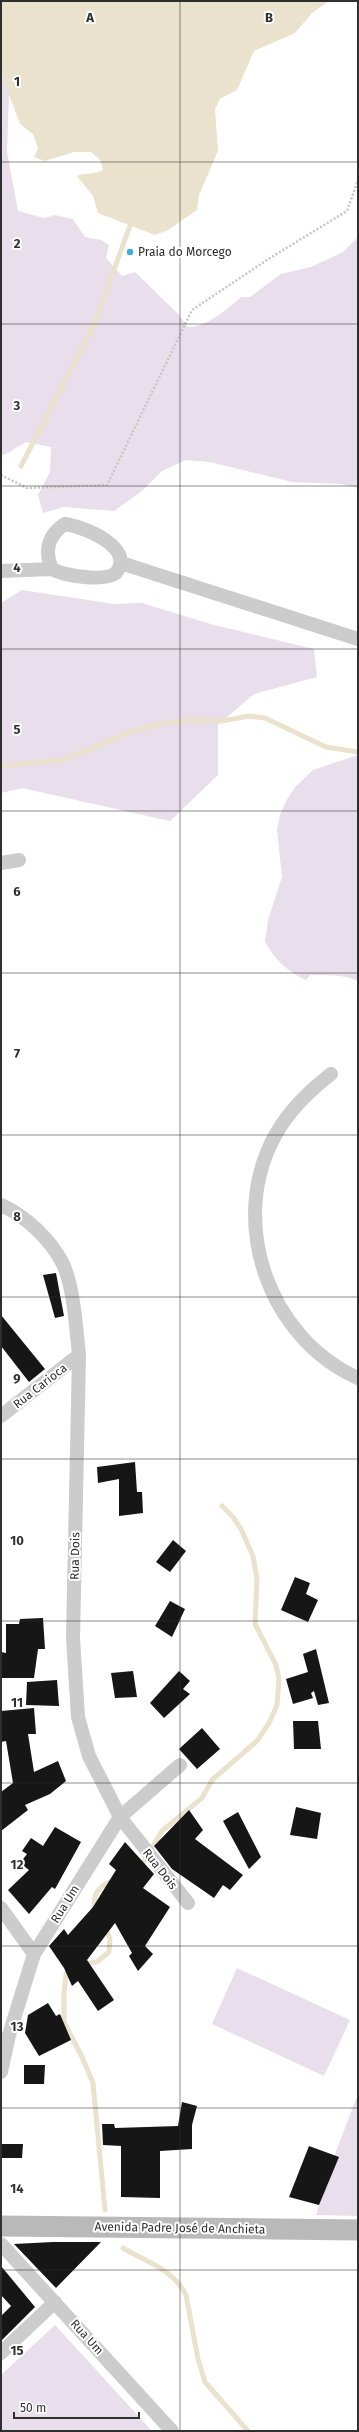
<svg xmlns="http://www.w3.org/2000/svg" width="359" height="2432" font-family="'Fira Sans',sans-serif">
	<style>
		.green { fill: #e9deeb }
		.water { fill: #eae2cc }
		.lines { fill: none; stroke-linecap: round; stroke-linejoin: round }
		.stream { stroke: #eae2cc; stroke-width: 5 }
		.building { fill: #161616 }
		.path { stroke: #c6c6c6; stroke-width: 2.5; stroke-dasharray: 2 2; stroke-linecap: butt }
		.minor { stroke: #ccc; stroke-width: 14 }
		.secondary { stroke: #b9b9b9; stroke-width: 21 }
		.grid { fill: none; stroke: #2f2f2f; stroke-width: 1; stroke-opacity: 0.55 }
		.poi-dot { fill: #3faed9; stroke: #fff; stroke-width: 1.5 }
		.labels { text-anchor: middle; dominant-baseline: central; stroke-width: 4; stroke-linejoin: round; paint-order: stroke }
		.poi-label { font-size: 12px; fill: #2f2f2f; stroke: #fff; text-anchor: start }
		.street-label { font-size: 12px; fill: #2f2f2f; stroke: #fff }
		.grid-label { font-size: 13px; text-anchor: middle; font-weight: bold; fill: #2f2f2f; stroke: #fff; stroke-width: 4; stroke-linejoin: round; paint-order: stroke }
	</style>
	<rect width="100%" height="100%" fill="#fff"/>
	<path class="green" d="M1,73L9,94L7,152L18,211L44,218L55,215L73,219L85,237L101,240L109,245L106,258L122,276L135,272L178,314L188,327C206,327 228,309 241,297H250L281,274L311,267L343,252L358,237V488L341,484L292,482L210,462L186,460L162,471L142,491L114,511L64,507L43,513L38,495L50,472L51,447L26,442L4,455L1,454Z
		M22,590L114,604L142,603L214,625L314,649L317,677L254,694L218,725V775L170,821L22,788L1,793V603Z
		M358,755V981C342,974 328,975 310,975L306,980C286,971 276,960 265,942L268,920L282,877L277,830L280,815L286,801L295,787L313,770Z
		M237,1968L350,2020L324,2076L212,2024Z
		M358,2094V2216L316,2215L332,2162Z
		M55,2325L152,2431H1V2375Z"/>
	<path class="water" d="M1,1H329L312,13L295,33L254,51L237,90L220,99L215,109L218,151L199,195L197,210L168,230L155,235L98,213L93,196L77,176C86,172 95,175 103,170L100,160L91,152H74L45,161L34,157L38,148L33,134L20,124L1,73Z"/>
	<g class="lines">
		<path class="stream" d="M21,466L94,325L132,220
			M1,766L64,760L125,734L159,724L191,720L222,721L249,716L265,718L326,747L358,752
			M140,1868L162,1831L202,1798L212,1780L257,1741L269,1723L277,1705L279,1679L276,1665L255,1624L257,1579L253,1556L241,1529L233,1517L222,1506
			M96,1911C90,1896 100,1883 115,1881
			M84,1964L97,1962L109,1952L110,1938L105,1928
			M69,1969L66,1974L64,1993V2022L82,2057L93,2083L105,2210
			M123,2248C146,2262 173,2269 186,2295L198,2359L205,2382L248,2431"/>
	</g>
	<path class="building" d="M56,1273L64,1316L55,1318L43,1275Z
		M1,1315L45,1369L29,1382L1,1346Z
		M135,1462L137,1492H142L143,1513L119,1516V1479L98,1483L97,1467Z
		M173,1540L186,1551L170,1572L156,1562Z
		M295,1577L310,1583L306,1594L318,1600L308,1622L281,1610Z
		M170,1601L185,1609L172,1637L155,1626Z
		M43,1618L45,1649H38L34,1678H1V1652L6,1653V1624H19L20,1619Z
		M316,1649L329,1703L318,1705L314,1691L311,1693L313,1698L293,1704L286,1679L308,1672L303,1654Z
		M133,1671L137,1697L115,1698L111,1673Z
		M179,1671L190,1681L183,1689L190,1694L164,1718L150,1703Z
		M57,1680L59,1706L26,1705L27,1682Z
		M34,1708L36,1734H28L34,1772L58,1761L66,1781L50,1794L25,1805L28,1810L1,1831V1792L13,1783L6,1741L1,1742V1711Z
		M293,1721H318L321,1749H294Z
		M202,1728L220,1749L197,1769L179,1749Z
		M296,1807L321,1813L317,1839L290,1835Z
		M189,1810L203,1830L195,1839L243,1875L230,1890L223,1885L214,1898L172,1869L154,1846Z
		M238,1812L261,1857L249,1869L223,1821Z
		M55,1827L81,1842L55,1889L52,1887L29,1914L8,1890L29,1870L20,1863L27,1854L22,1851L31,1838L43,1846Z
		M125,1842L154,1874L143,1888L170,1907L145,1946L153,1954L138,1971L129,1956L132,1953L115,1923L87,1960L114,2000L98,2011L78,1981L72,1986L64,1968L49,1946L64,1929L68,1935L93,1907L116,1870L109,1864Z
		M48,2003L56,2016L60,2014L71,2040L39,2056L25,2033L28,2015Z
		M24,2065H45L44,2084H24Z
		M182,2102L197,2106L192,2125V2149L160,2151V2198L121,2197V2146L103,2145L102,2124H114L115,2128L178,2126Z
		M2,2144H23L22,2158H2Z
		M309,2146L339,2157L319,2205L289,2197Z
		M53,2242H101L56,2288L14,2244Z
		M1,2266L35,2307L1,2341V2316L11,2306L1,2295Z"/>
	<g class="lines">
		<path class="path" d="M1,475L27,488L107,485L192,310L270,258L347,211L358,180"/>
		<path class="minor" d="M65,524C85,527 136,548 116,573C104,582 65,576 52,569C44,551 48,535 65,524Z
			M121,563L358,639
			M1,571L52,569
			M1,863L19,860
			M331,1074C309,1091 290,1109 276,1134C227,1220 268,1338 358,1378
			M1,1205C26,1216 51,1240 63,1264C74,1288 76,1328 79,1355L73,1638L78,1717L89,1756L120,1817L188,1903
			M1,1416L79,1355
			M1,1908L34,1954
			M1,2072L9,2035L34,1954L120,1817L180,1765
			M1,2244L172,2431
			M1,2353L55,2302"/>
		<path class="secondary" d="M1,2226L358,2230"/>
	</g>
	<path class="grid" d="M180,1V2431M1,162H358M1,324H358M1,486H358M1,649H358M1,811H358M1,973H358M1,1135H358M1,1297H358M1,1459H358M1,1621H358M1,1783H358M1,1946H358M1,2108H358M1,2270H358"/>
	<circle class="poi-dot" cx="130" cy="252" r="4"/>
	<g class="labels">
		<g class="poi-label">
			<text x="138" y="252">Praia do Morcego</text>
		</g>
		<g class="street-label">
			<text transform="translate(40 1386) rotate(-38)">Rua Carioca</text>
			<text transform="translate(75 1556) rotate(-89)">Rua Dois</text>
			<text transform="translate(160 1869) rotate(52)">Rua Dois</text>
			<text transform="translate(65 1904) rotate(-58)">Rua Um</text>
			<text transform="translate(180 2228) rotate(1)">Avenida Padre José de Anchieta</text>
			<text transform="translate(87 2337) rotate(48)">Rua Um</text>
		</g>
	</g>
	<g class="grid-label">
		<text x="90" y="22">A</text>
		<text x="269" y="22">B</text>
		<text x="17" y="86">1</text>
		<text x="17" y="248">2</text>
		<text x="17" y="410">3</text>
		<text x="17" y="572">4</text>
		<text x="17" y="734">5</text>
		<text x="17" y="896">6</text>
		<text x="17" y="1058">7</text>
		<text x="17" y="1221">8</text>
		<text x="17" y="1383">9</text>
		<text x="17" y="1545">10</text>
		<text x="17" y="1707">11</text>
		<text x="17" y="1869">12</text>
		<text x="17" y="2031">13</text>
		<text x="17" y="2193">14</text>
		<text x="17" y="2355">15</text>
	</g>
	<rect width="359" height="2432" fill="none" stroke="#2f2f2f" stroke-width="4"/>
	<path d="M14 2412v6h125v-6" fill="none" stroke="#2f2f2f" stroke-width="2"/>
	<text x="20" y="2412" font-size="12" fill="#2f2f2f" stroke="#ffffff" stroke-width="3" paint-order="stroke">50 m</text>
</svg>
